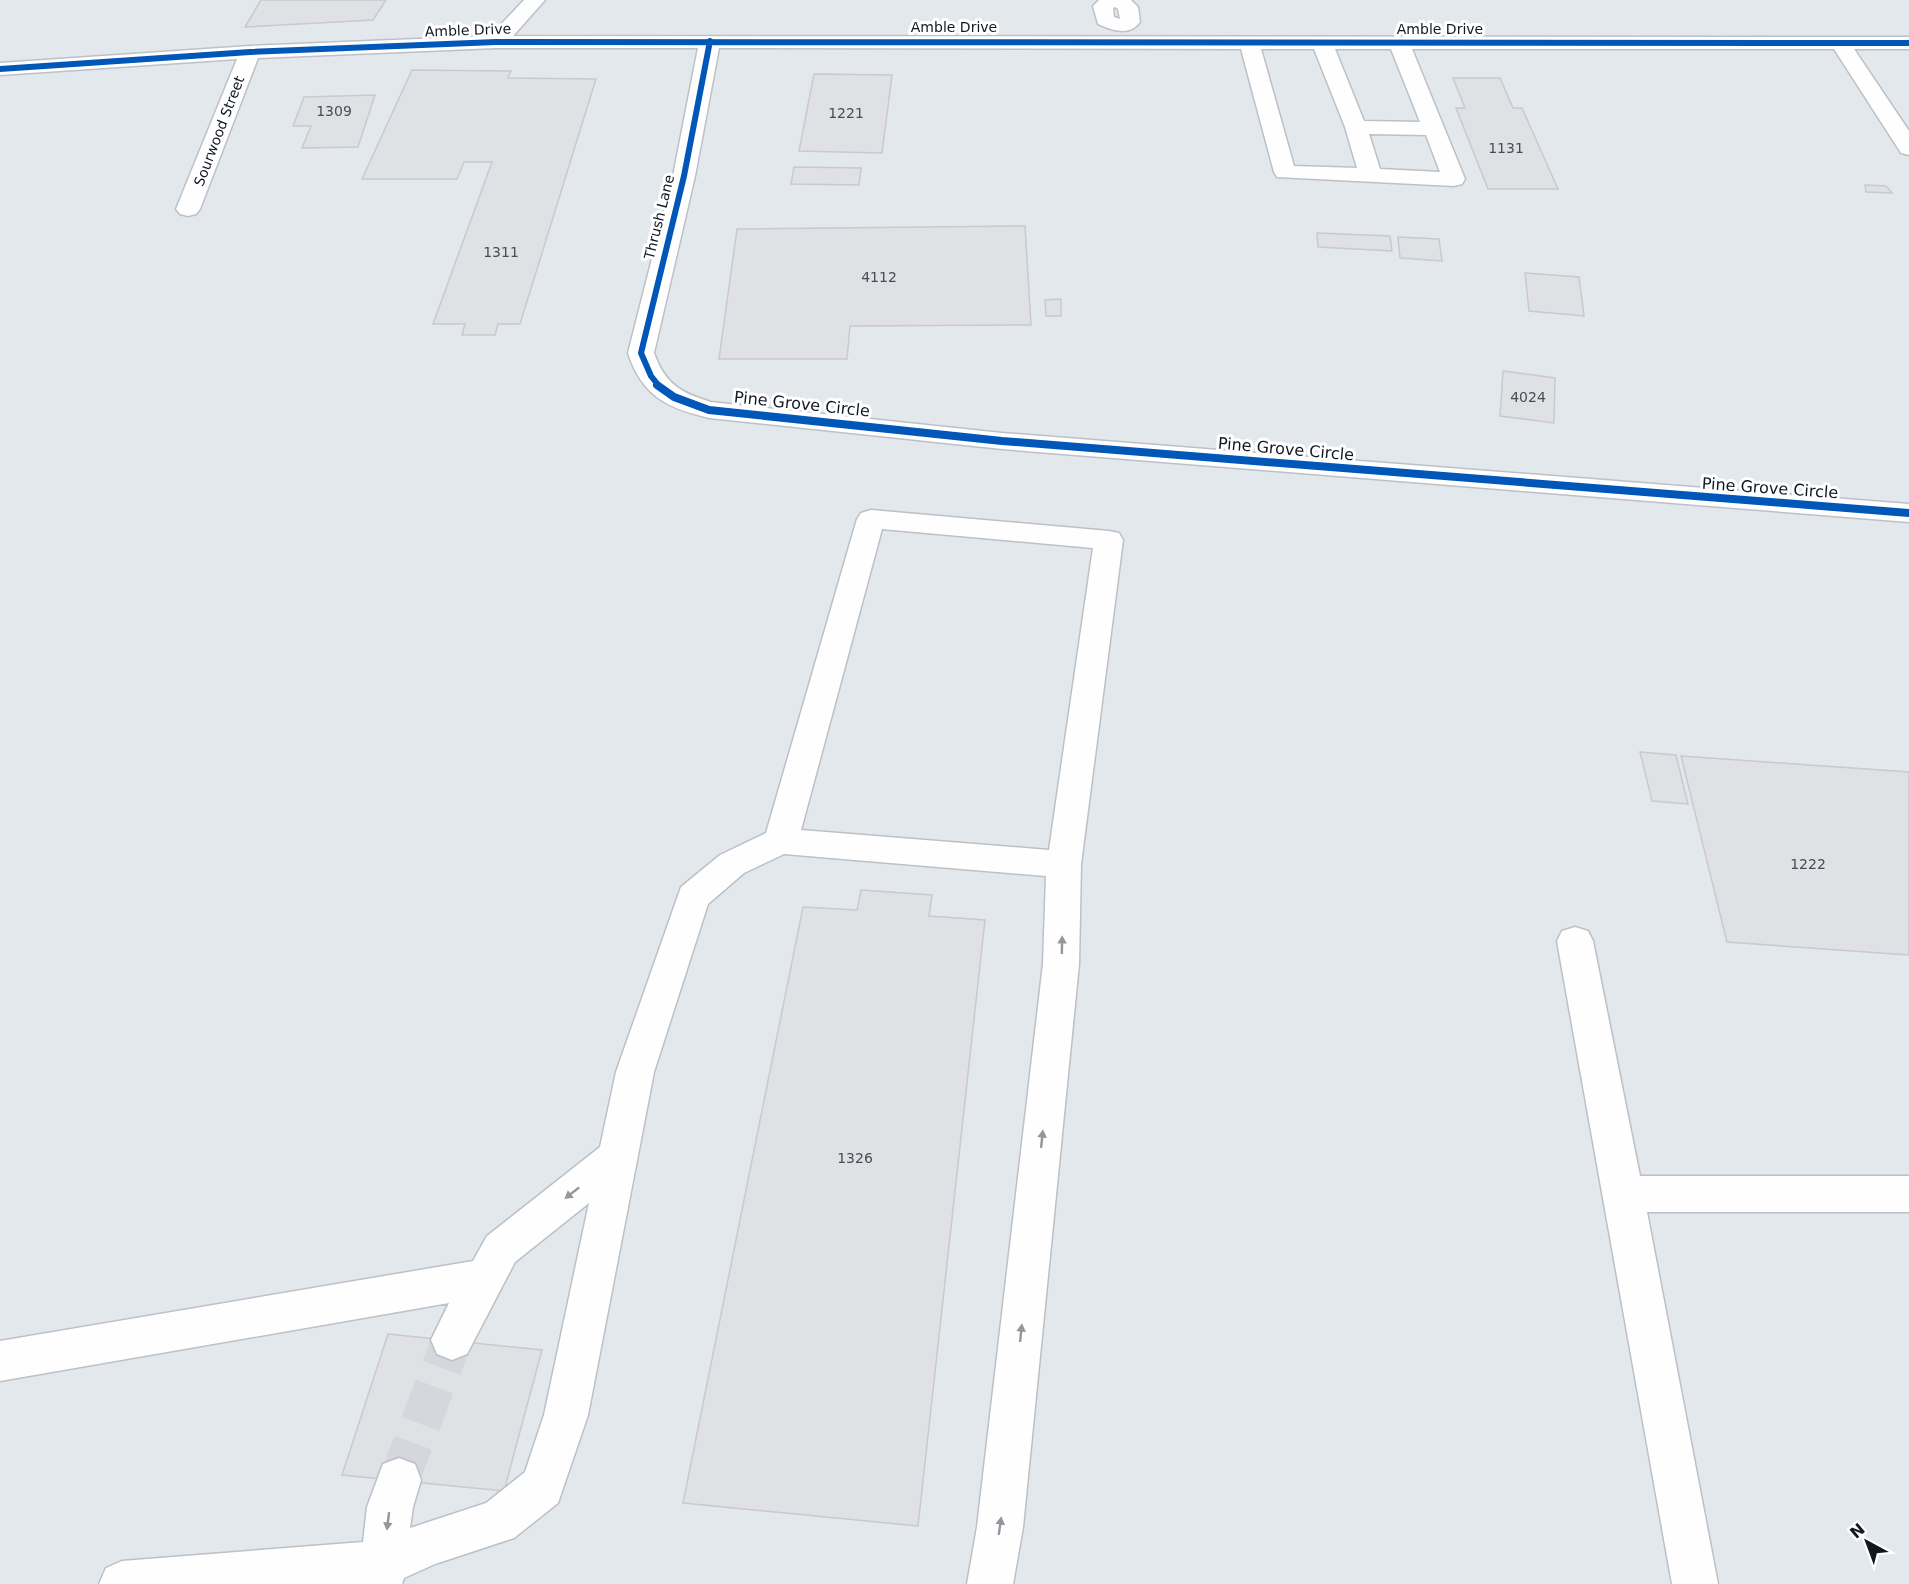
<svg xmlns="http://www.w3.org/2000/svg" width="1909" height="1584" font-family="'DejaVu Sans',sans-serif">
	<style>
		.built { fill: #e3e8ed }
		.building { fill: #e0e1e5; stroke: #c8c9d1; stroke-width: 1.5 }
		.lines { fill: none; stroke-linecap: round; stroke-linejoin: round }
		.minor-tunnel { stroke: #d4d7db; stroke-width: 40; stroke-dasharray: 40 20; stroke-linecap: butt }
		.minor-casing { stroke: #bcc0c7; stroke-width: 3 }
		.minor { fill: #fefeff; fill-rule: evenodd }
		.cycleway-far1-casing { stroke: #fff; stroke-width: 8 }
		.cycleway-casing { stroke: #fff; stroke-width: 12 }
		.cycleway-far1 { stroke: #0057b8; stroke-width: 6 }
		.cycleway { stroke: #0057b8; stroke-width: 8 }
		.oneway { fill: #93969b }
		.labels { text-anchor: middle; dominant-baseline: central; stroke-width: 6; stroke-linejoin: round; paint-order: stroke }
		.far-street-label { font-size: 14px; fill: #111721; stroke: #fff }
		.number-label { font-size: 14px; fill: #484d55 }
		.street-label { font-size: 16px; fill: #111721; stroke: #fff }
	</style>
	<rect width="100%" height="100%" fill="#f6f9fc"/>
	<path class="built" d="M0,0H1909V1584H0Z"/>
	<path class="building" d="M261,0H386L373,20L245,27Z
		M412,70L511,71L508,78L596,79L520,324H498L495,335H462L465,324H433L492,162H464L457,179H362Z
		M814,74L892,75L882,153L799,151Z
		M1453,78H1500L1513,108H1522L1558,189H1488L1456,108H1465Z
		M375,95L358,147L302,148L311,126H293L304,97Z
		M794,167L861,168L859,185L791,184Z
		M1865,185L1886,186L1892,193L1866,192Z
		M1025,226L1031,325L850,326L847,359H719L737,229Z
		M1317,233L1390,236L1392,251L1318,247Z
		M1398,237L1439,239L1442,261L1400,258Z
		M1525,273L1579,277L1584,316L1529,311Z
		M1061,299V316H1046L1045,300Z
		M1503,371L1555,378L1554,423L1500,416Z
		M1640,752L1676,755L1688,804L1652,801Z
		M1681,756L1909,772V955L1727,942Z
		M861,890L932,895L929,916L985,920L918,1526L683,1503L803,907L857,910Z
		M388,1334L542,1350L504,1491L342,1475Z"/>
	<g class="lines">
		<path class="minor-tunnel" d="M399,1480L452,1340"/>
		<g class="minor-casing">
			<path id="minor" d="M524,0H545L513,36L1909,37V49H1854L1909,131V155L1901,153L1834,49H1412L1465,179L1462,184L1454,186L1277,177L1274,172L1241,49L719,48L695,176L654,353C665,384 681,393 711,402L1002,433L1909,504V522L1002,449L709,418C667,408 642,396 628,353L673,176L698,48H496L258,58L200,209L196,214L188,216L180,214L176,209L237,59L0,75V63L250,46L490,36ZM1261,49H1314L1345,127L1357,168L1294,166ZM1335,49H1391L1420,122L1364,121ZM1369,134L1426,135L1440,172L1380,169Z
				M1099,0H1131L1138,7L1140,22C1129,37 1112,30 1098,24L1093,6ZM1115,7L1118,9L1120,19L1114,17L1113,8Z
				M871,510L1109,531L1119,533L1123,540L1081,864L1079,964L1023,1527L1013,1584H967L977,1527L1043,964L1046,876L784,854L744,873L708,904L654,1072L588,1415L558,1503L514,1538L435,1564L404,1578L402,1584H99L106,1568L122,1561L363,1542L367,1507L383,1464L399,1458L415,1464L421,1480L413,1507L410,1528L486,1503L525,1472L544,1415L589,1203L515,1262L467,1354L452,1360L437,1354L431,1340L449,1303L0,1381V1341L473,1261L487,1236L600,1147L616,1072L681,887L720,855L766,833L857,519L861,513ZM882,529L1093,548L1049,850L801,830Z
				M1575,927L1588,931L1593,941L1640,1176H1909V1212H1647L1718,1584H1672L1557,941L1562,931Z"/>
		</g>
		<use href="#minor" class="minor"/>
		<g class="cycleway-far1-casing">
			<path id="cycleway-far1" d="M0,69L250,52L496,42L1909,43
				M659,386L651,376L641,353L684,176L710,41"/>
		</g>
		<g class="cycleway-casing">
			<path id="cycleway" d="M657,385L674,397L709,410L1002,441L1909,513"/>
		</g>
		<use href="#cycleway-far1" class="cycleway-far1"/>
		<use href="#cycleway" class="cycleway"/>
	</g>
	<defs><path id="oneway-solid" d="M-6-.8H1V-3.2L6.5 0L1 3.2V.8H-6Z" transform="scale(1.5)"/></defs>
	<g class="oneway">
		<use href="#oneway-solid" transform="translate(1062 945) rotate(-89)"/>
		<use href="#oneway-solid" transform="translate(1042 1139) rotate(-84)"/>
		<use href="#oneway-solid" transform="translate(572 1193) rotate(142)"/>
		<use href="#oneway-solid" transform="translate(1021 1333) rotate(-84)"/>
		<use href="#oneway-solid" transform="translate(388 1521) rotate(97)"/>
		<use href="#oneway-solid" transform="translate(1000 1526) rotate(-82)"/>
	</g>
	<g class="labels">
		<g class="far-street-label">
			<text x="954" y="27">Amble Drive</text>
			<text x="1440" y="29">Amble Drive</text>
			<text transform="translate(468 30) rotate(-2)">Amble Drive</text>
			<text transform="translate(219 131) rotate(-69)">Sourwood Street</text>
			<text transform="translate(659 217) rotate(-76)">Thrush Lane</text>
		</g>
		<g class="number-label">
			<text x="334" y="111">1309</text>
			<text x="846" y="113">1221</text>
			<text x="1506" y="148">1131</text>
			<text x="501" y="252">1311</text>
			<text x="879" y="277">4112</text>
			<text x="1528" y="397">4024</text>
			<text x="1808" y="864">1222</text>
			<text x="855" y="1158">1326</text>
		</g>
		<g class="street-label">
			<text transform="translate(802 404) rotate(6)">Pine Grove Circle</text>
			<text transform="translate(1286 449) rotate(5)">Pine Grove Circle</text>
			<text transform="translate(1770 488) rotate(4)">Pine Grove Circle</text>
		</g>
	</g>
	<g transform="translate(1867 1542) rotate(319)" stroke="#ffffff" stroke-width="4.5" paint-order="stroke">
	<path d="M0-4.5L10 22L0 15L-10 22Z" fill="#111721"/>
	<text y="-9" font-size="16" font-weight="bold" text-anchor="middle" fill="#111721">N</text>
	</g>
</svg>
